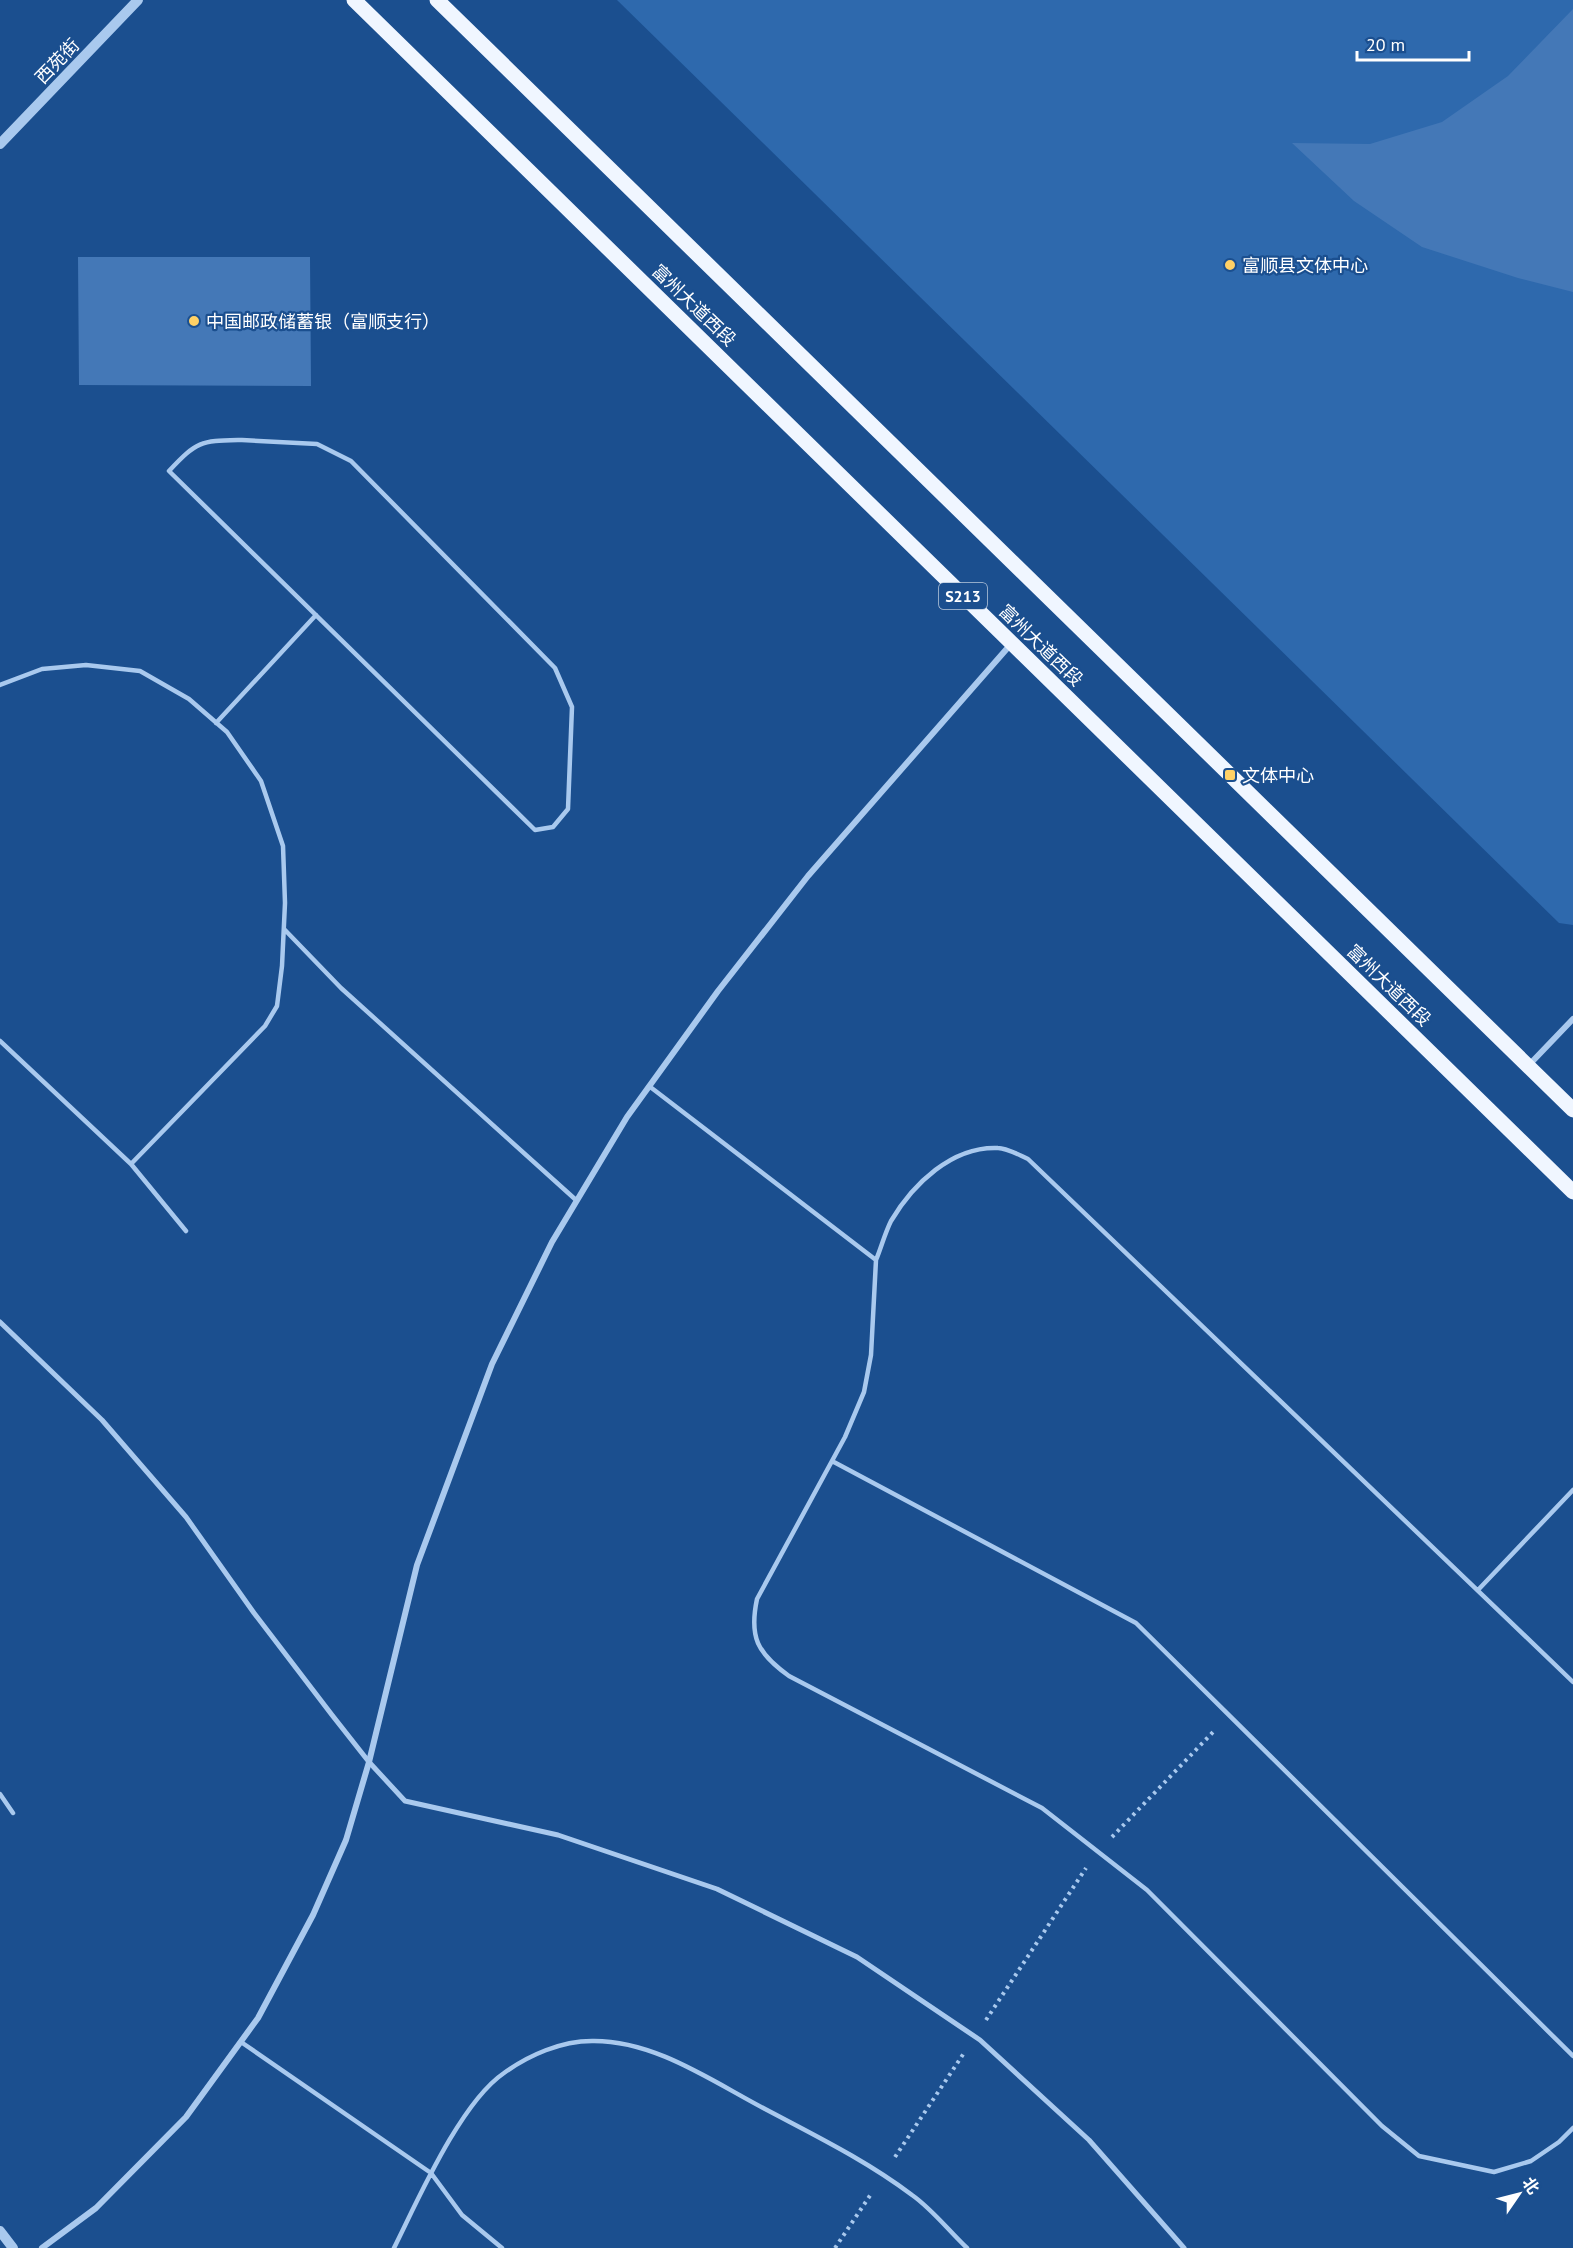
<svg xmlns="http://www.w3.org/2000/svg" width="1573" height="2248" font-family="'PT Sans','Noto Sans SC',sans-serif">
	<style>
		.green { fill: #2e69ad }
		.building { fill: #4478b7 }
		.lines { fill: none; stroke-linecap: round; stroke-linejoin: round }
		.path { stroke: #a9c9ee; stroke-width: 4; stroke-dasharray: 3 4.5; stroke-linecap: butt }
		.service { stroke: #a9c9ee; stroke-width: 4.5 }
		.pedestrian { stroke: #a9c9ee; stroke-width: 5 }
		.minor { stroke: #a9c9ee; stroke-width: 6 }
		.tertiary { stroke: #a9c9ee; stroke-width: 10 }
		.primary { stroke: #f0f6ff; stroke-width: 15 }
		.poi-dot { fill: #ffd166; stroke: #1b4f8f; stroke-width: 2 }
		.labels { text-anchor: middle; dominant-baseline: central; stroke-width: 4.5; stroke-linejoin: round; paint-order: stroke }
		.shield { fill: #1b4f8f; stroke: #bbcadd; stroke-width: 1.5 }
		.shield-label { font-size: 16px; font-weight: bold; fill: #fff }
		.street-label { font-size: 18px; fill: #fff; stroke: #1b4f8f }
		.poi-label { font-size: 18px; fill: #fff; stroke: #1b4f8f; text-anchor: start }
	</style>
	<rect width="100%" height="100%" fill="#1b4f8f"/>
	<path class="green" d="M617,0H1573V925L1559,923Z"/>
	<path class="building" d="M1573,9V292L1518,278L1422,247L1354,201L1292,143L1370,144L1442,122L1508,76Z
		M78,257H310L311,386L79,385Z"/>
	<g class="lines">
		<path class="path" d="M1112,1837L1215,1730
			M986,2020L1086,1868
			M895,2157L964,2053
			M835,2248L871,2194"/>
		<path class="service" d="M242,440L317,444L351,461L555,668L572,707L568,809L553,827L535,830L169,471C198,440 201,441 242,440Z
			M0,685L42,669L86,665L140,671L189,699L227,732L261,781L283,846L285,903L282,966L277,1006L265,1026L131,1164
			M216,723L316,615
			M284,929L341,988L576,1200
			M0,1041L131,1164L186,1231
			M649,1086L876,1260C881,1248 885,1233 891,1221C913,1184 952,1146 998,1148C1007,1148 1019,1155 1028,1159L1573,1682
			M876,1260L871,1355L864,1392L845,1437L757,1599C749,1637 757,1653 789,1676L1042,1808L1147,1890L1382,2126L1419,2156L1494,2172L1531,2161L1559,2142L1573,2128
			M832,1461L1136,1623L1573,2056
			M1478,1590L1573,1490
			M0,1794L13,1813
			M241,2042L431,2173L462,2215L502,2248
			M394,2248C418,2200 460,2103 504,2073C529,2055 561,2041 592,2041C655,2040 713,2082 767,2110C816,2136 867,2161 912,2195C932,2209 949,2231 967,2248"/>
		<path class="pedestrian" d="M0,1322L102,1420L186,1517L254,1613L332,1715L369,1762L405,1801L558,1835L717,1889L857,1957L980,2040L1089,2140L1184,2248"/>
		<path class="minor" d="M1528,1066L1573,1019
			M42,2248L96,2208L186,2117L258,2018L313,1915L346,1840L369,1762L417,1565L492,1364L552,1242L627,1117L718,991L808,876L1011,644"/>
		<path class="tertiary" d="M0,144L138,0
			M0,2231L13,2248"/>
		<path class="primary" d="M354,0L1573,1192
			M437,0L1573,1110"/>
	</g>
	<g class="poi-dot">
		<circle cx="1230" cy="265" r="6"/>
		<circle cx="194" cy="321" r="6"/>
		<rect x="1224" y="769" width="12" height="12" rx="3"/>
	</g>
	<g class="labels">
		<rect class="shield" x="939" y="583" width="48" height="26" rx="4.5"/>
		<g class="shield-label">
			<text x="963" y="596">S213</text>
		</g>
		<g class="street-label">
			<text transform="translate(57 61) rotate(-46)">西苑街</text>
			<text transform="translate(694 305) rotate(44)">富州大道西段</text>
			<text transform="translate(1041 645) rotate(44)">富州大道西段</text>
			<text transform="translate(1389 985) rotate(44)">富州大道西段</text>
		</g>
		<g class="poi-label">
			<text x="1242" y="265">富顺县文体中心</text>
			<text x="206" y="321">中国邮政储蓄银（富顺支行）</text>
			<text x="1242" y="775">文体中心</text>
		</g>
	</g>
	<g transform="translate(1519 2194) rotate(55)" stroke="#1b4f8f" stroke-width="4.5" paint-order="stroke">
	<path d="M0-4.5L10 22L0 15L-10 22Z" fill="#ffffff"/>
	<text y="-9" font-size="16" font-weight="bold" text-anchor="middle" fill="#ffffff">北</text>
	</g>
	<path d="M1357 51v9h112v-9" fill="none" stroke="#ffffff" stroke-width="3"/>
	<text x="1366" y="51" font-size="18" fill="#ffffff" stroke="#1b4f8f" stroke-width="4.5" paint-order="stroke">20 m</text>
</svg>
